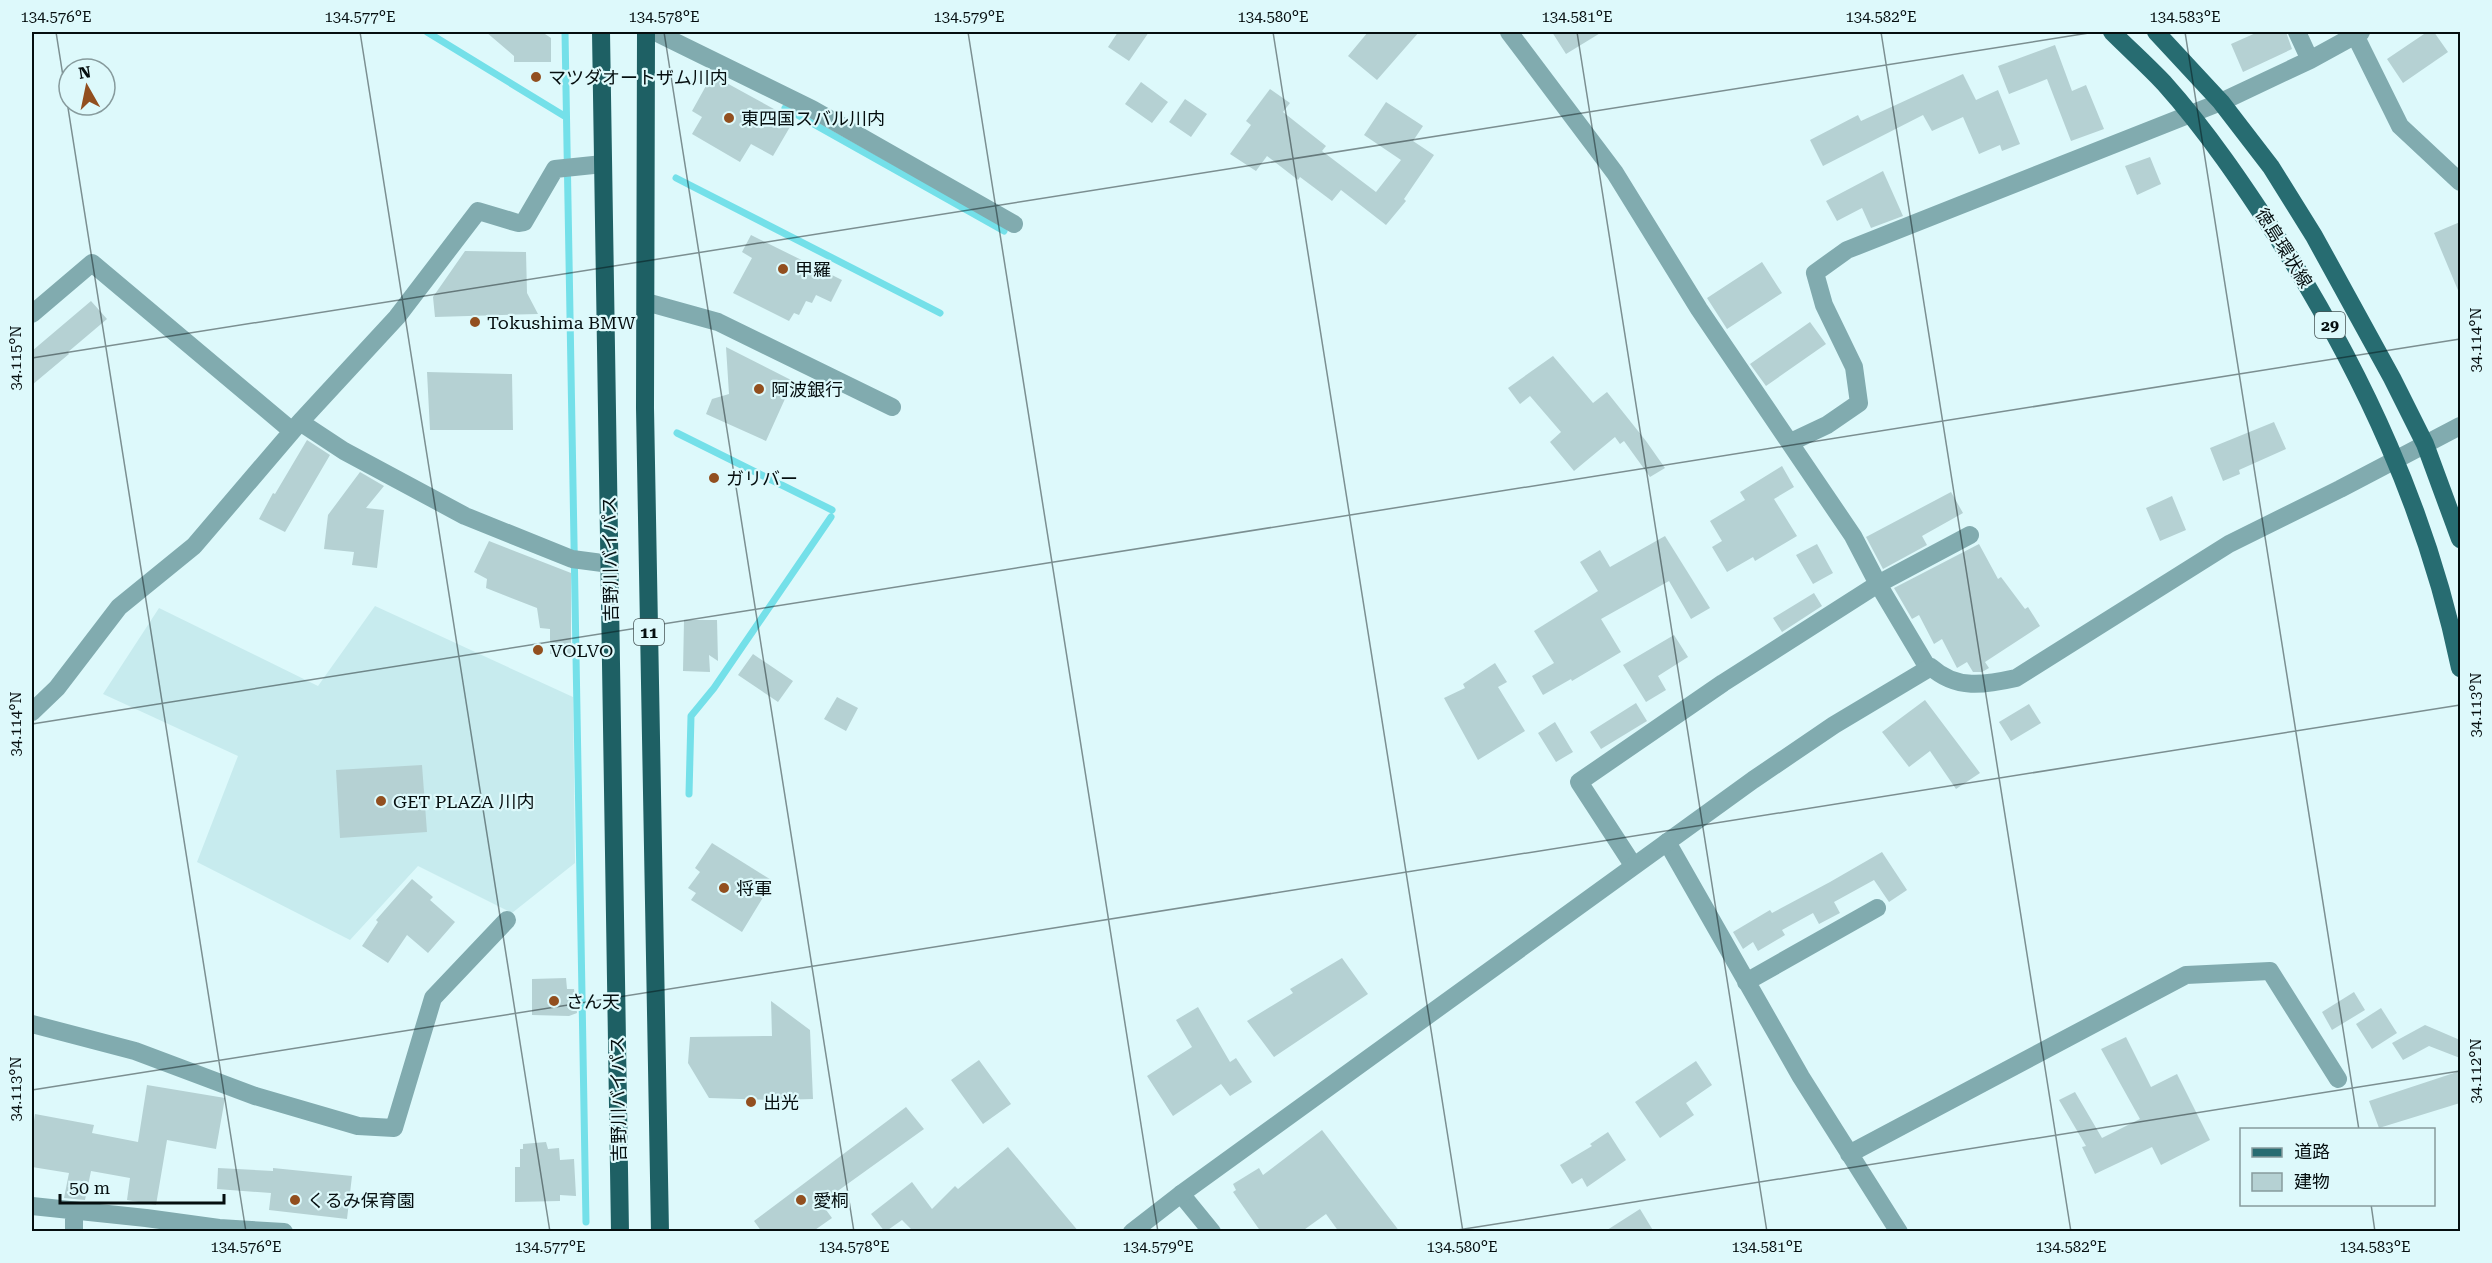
<svg xmlns="http://www.w3.org/2000/svg" width="2492" height="1263" font-family="'Roboto Serif','Noto Sans JP',serif">
	<style>
		.built { fill: #c7ebee }
		.lines { fill: none; stroke-linecap: round; stroke-linejoin: round }
		.stream { stroke: #74e0e9; stroke-width: 7 }
		.building { fill: #b5d1d3 }
		.minor { stroke: #81abaf; stroke-width: 18 }
		.tertiary { stroke: #81abaf; stroke-width: 18 }
		.primary { stroke: #276c71; stroke-width: 18 }
		.trunk { stroke: #1e6064; stroke-width: 18 }
		.ticks { fill: none; stroke: #050e0f; stroke-width: 1.5; stroke-opacity: 0.45 }
		.poi-dot { fill: #924f1f; stroke: #ddf9fb; stroke-width: 2 }
		.labels { text-anchor: middle; dominant-baseline: central; stroke-width: 4.5; stroke-linejoin: round; paint-order: stroke }
		.shield { fill: #ddf9fb; stroke: #465456; stroke-width: 1.5 }
		.shield-label { font-size: 16px; font-weight: bold; fill: #050e0f }
		.poi-label { font-size: 18px; fill: #050e0f; stroke: #ddf9fb; text-anchor: start }
		.street-label { font-size: 18px; fill: #050e0f; stroke: #ddf9fb }
		.neatline { fill: none; stroke: #050e0f; stroke-width: 2 }
		.ticks-label { font-size: 15px; text-anchor: middle; fill: #050e0f }
	</style>
	<rect width="100%" height="100%" fill="#ddf9fb"/>
	<path class="built" d="M375,606L573,697L575,863L512,913L418,866L350,940L197,862L238,756L103,694L159,608L318,686Z"/>
	<g class="lines">
		<path class="stream" d="M427,32L566,117
			M565,32L586,1222
			M785,108L1004,231
			M676,178L940,313
			M677,433L832,510
			M689,794L691,716L714,688L831,517"/>
	</g>
	<path class="building" d="M486,32H542L551,38V62H514V56Z
		M1118,32H1149L1129,61L1108,47Z
		M1368,32H1419L1377,80L1348,56Z
		M1552,32H1602L1566,54Z
		M2258,32H2286L2292,49L2243,72L2231,44Z
		M2427,32H2434L2448,52L2403,83L2387,59Z
		M2055,45L2072,91L2086,85L2104,129L2071,141L2047,79L2009,94L1998,66Z
		M1963,74L1976,100L1998,90L2020,144L2002,151L2000,145L1979,154L1963,117L1932,131L1923,115L1823,166L1810,140L1858,115L1861,121Z
		M712,75L794,120L773,156L751,144L740,162L692,134L702,117L692,111Z
		M1141,82L1168,102L1152,123L1125,104Z
		M1270,89L1290,103L1283,112L1326,146L1322,151L1376,192L1401,160L1364,135L1386,102L1423,126L1413,141L1434,155L1404,199L1406,201L1386,225L1341,190L1332,201L1300,177L1298,180L1267,156L1256,171L1230,154L1251,125L1246,121Z
		M1185,99L1207,114L1191,137L1169,122Z
		M2150,157L2161,184L2137,195L2125,166Z
		M1883,171L1903,216L1871,228L1862,208L1837,221L1826,201Z
		M2460,222V295L2434,233Z
		M751,235L842,280L831,302L816,295L812,303L806,301L799,315L794,313L789,321L733,293L752,258L742,252Z
		M465,251L526,252L527,293L538,314L435,317L433,297Z
		M1762,262L1782,293L1727,329L1707,298Z
		M91,301L107,319L68,352L69,354L32,385V351Z
		M1810,322L1826,344L1766,386L1750,364Z
		M726,347L793,381L766,441L706,414L712,399L729,394Z
		M1553,356L1593,403L1607,392L1646,441L1665,468L1650,477L1624,441L1620,444L1615,437L1574,471L1550,442L1561,432L1530,396L1520,404L1508,388Z
		M427,372L512,374L513,430H430Z
		M2274,422L2286,449L2239,470L2240,474L2223,481L2210,448Z
		M307,440L330,455L285,532L259,519L273,493L275,494Z
		M1782,466L1794,487L1774,499L1797,536L1755,561L1753,557L1727,572L1712,547L1722,541L1710,521L1745,500L1740,492Z
		M360,472L384,486L366,508L384,510L377,568L352,565L354,552L324,549L328,515Z
		M1951,492L1963,513L1922,536L1927,545L1883,569L1866,537Z
		M2172,496L2186,530L2160,541L2146,508Z
		M1665,536L1710,608L1691,619L1669,581L1601,619L1621,652L1572,681L1571,679L1543,695L1532,676L1554,663L1534,631L1598,591L1580,562L1600,550L1610,567Z
		M489,541L571,573V655L550,654V629L540,628L537,608L486,588L487,579L474,572Z
		M1817,544L1833,573L1813,584L1796,555Z
		M1979,544L1998,579L2001,577L2025,609L2028,607L2040,626L1985,662L1989,668L1982,672H1973L1967,662L1957,668L1942,639L1934,644L1919,615L1912,619L1894,588Z
		M1814,593L1822,606L1782,632L1773,618Z
		M684,620H717L718,661L709,655L710,672L683,671Z
		M1674,635L1688,657L1658,676L1666,690L1646,702L1623,665Z
		M753,654L793,681L778,702L738,675Z
		M1495,663L1507,682L1498,687L1525,731L1478,760L1444,698L1465,688L1463,684Z
		M837,697L858,708L846,731L824,719Z
		M1925,700L1980,773L1956,789L1930,751L1909,767L1882,732Z
		M1636,703L1647,721L1601,749L1590,732Z
		M2029,704L2041,723L2011,741L1999,722Z
		M1555,722L1573,752L1556,762L1538,733Z
		M422,765L427,832L340,838L336,770Z
		M712,843L773,881L742,932L691,900L696,893L688,888L700,872L695,868Z
		M1882,852L1907,890L1889,902L1874,880L1834,902L1840,913L1819,924L1813,913L1782,930L1785,935L1758,951L1753,942L1743,949L1733,932L1770,910L1772,913L1830,882Z
		M412,879L433,897L430,900L455,922L428,953L407,935L388,963L362,946L378,922L376,920Z
		M1342,958L1368,994L1274,1057L1247,1021L1293,993L1290,989Z
		M566,978L567,989H574L577,1013L569,1016L532,1015V979Z
		M2354,992L2365,1010L2332,1030L2322,1012Z
		M771,1001L810,1030L813,1099L775,1100L709,1098L688,1063L690,1037L772,1036Z
		M1198,1007L1230,1062L1236,1058L1252,1082L1230,1096L1221,1084L1173,1116L1147,1076L1192,1047L1176,1020Z
		M2381,1008L2397,1033L2372,1049L2356,1024Z
		M2425,1025L2460,1040V1058L2429,1046L2403,1060L2392,1043Z
		M2126,1037L2151,1087L2177,1074L2210,1140L2161,1165L2152,1147L2095,1174L2082,1147L2086,1146L2059,1100L2075,1092L2102,1138L2140,1119L2101,1049Z
		M979,1060L1011,1104L983,1124L951,1080Z
		M1696,1061L1712,1085L1686,1103L1694,1115L1660,1138L1635,1102Z
		M2460,1071V1103L2379,1128L2369,1101Z
		M147,1085L225,1098L216,1149L167,1140L156,1205L127,1200L130,1178L91,1171L85,1200L64,1198L69,1173L32,1167V1135L35,1114L94,1125L92,1133L138,1142Z
		M906,1107L924,1129L821,1203L832,1218L812,1232H762L754,1221Z
		M1322,1130L1400,1232H1339L1326,1214L1301,1232H1261L1233,1192L1236,1190L1233,1184L1259,1168L1263,1175Z
		M1608,1132L1626,1160L1587,1187L1582,1178L1572,1184L1560,1165L1592,1146L1590,1144Z
		M546,1142L548,1149L559,1148L560,1160L574,1159L576,1196L560,1195V1201L515,1202V1167H520V1149H523V1144Z
		M1008,1147L1079,1232H914L902,1220L885,1232L871,1214L912,1182L932,1209L955,1186L958,1189Z
		M218,1168L273,1171V1168L352,1176L347,1219L269,1210L271,1193L217,1189Z
		M1640,1209L1654,1232H1604Z"/>
	<g class="lines">
		<path class="minor" d="M655,32L812,109L1014,224
			M1509,32L1615,173L1699,309L1853,536L1878,584L1928,668
			M2297,32L2310,60
			M2355,35L2400,126L2460,182
			M646,302L718,322L892,407
			M32,314L92,263L292,431
			M300,422L397,317L478,211L518,223L524,222L555,169L603,164
			M1791,442L1827,425L1859,403L1854,367L1824,305L1815,273L1847,250L2221,102L2310,60L2361,32
			M32,712L57,688L119,607L194,546L300,422L344,451L465,516L572,559L610,564
			M1667,842L1801,1077L1899,1232
			M1633,865L1579,782L1723,683L1878,584L1970,535
			M1746,982L1877,908
			M32,1024L135,1051L255,1096L358,1126L394,1128L433,998L507,920
			M1849,1154L2186,975L2270,971L2338,1079
			M1181,1194L1212,1232
			M32,1206L146,1218L219,1228L284,1232
			M74,1232V1211"/>
		<path class="tertiary" d="M1132,1232L1181,1194L1753,780L1834,725L1931,667C1956,690 1985,685 2016,678L2229,544L2340,489L2460,426"/>
		<path class="primary" d="M2112,32C2129,49 2147,65 2164,83C2207,131 2244,186 2279,240C2363,373 2428,513 2460,668
			M2156,32L2221,102L2271,167L2314,236L2392,378L2425,444L2460,539"/>
		<path class="trunk" d="M601,32L620,1232
			M646,32L645,408L660,1232"/>
	</g>
	<path class="ticks" d="M56,32L246,1232M360,32L550,1232M664,32L854,1232M968,32L1158,1232M1273,32L1463,1232M1577,32L1767,1232M1881,32L2071,1232M2185,32L2359,1130M32,358L2095,32M32,724L2460,339M32,1090L2460,705M2371,1204L2375,1232M1445,1232L2460,1071"/>
	<g class="poi-dot">
		<circle cx="536" cy="77" r="6"/>
		<circle cx="729" cy="118" r="6"/>
		<circle cx="783" cy="269" r="6"/>
		<circle cx="475" cy="322" r="6"/>
		<circle cx="759" cy="389" r="6"/>
		<circle cx="714" cy="478" r="6"/>
		<circle cx="538" cy="650" r="6"/>
		<circle cx="381" cy="801" r="6"/>
		<circle cx="724" cy="888" r="6"/>
		<circle cx="554" cy="1001" r="6"/>
		<circle cx="751" cy="1102" r="6"/>
		<circle cx="295" cy="1200" r="6"/>
		<circle cx="801" cy="1200" r="6"/>
	</g>
	<g class="labels">
		<g class="shield">
			<rect x="2315" y="312" width="30" height="26" rx="4.5"/>
			<rect x="634" y="619" width="30" height="26" rx="4.5"/>
		</g>
		<g class="shield-label">
			<text x="2330" y="325">29</text>
			<text x="649" y="632">11</text>
		</g>
		<g class="poi-label">
			<text x="548" y="77">マツダオートザム川内</text>
			<text x="741" y="118">東四国スバル川内</text>
			<text x="795" y="269">甲羅</text>
			<text x="487" y="322">Tokushima BMW</text>
			<text x="771" y="389">阿波銀行</text>
			<text x="726" y="478">ガリバー</text>
			<text x="550" y="650">VOLVO</text>
			<text x="393" y="801">GET PLAZA 川内</text>
			<text x="736" y="888">将軍</text>
			<text x="566" y="1001">さん天</text>
			<text x="763" y="1102">出光</text>
			<text x="307" y="1200">くるみ保育園</text>
			<text x="813" y="1200">愛桐</text>
		</g>
		<g class="street-label">
			<text transform="translate(2284 248) rotate(58)">徳島環状線</text>
			<text transform="translate(610 559) rotate(-91)">吉野川バイパス</text>
			<text transform="translate(618 1099) rotate(-91)">吉野川バイパス</text>
		</g>
	</g>
	<rect width="2492" height="1263" fill="none" stroke="#ddf9fb" stroke-width="66"/>
	<rect x="2240" y="1128" width="195" height="78" fill="#ddf9fb" stroke="#879b9d" stroke-width="1.5"/>
	<rect x="2252" y="1148" width="30" height="9" fill="#276c71" stroke="#879b9d" stroke-width="1.5"/>
	<text x="2294" y="1158" font-size="18" fill="#050e0f">道路</text>
	<rect x="2252" y="1173" width="30" height="18" fill="#b5d1d3" stroke="#879b9d" stroke-width="1.5"/>
	<text x="2294" y="1188" font-size="18" fill="#050e0f">建物</text>
	<g transform="translate(87 87) rotate(351)"><circle r="28" fill="#ddf9fb" stroke="#879b9d" stroke-width="1.5"/>
	<path d="M0-4.5L10 22L0 15L-10 22Z" fill="#924f1f"/>
	<text y="-9" font-size="16" font-weight="bold" text-anchor="middle" fill="#050e0f">N</text>
	</g>
	<path d="M60 1194v9h164v-9" fill="none" stroke="#050e0f" stroke-width="3"/>
	<text x="69" y="1194" font-size="18" fill="#050e0f" stroke="#ddf9fb" stroke-width="4.5" paint-order="stroke">50 m</text>
	<rect x="33" y="33" width="2426" height="1197" class="neatline"/>
	<g class="ticks-label">
		<text x="56" y="22">134.576°E</text>
		<text x="360" y="22">134.577°E</text>
		<text x="664" y="22">134.578°E</text>
		<text x="969" y="22">134.579°E</text>
		<text x="1273" y="22">134.580°E</text>
		<text x="1577" y="22">134.581°E</text>
		<text x="1881" y="22">134.582°E</text>
		<text x="2185" y="22">134.583°E</text>
		<text transform="translate(2476 340) rotate(-90)" y="5">34.114°N</text>
		<text transform="translate(16 358) rotate(-90)" y="5">34.115°N</text>
		<text transform="translate(2476 705) rotate(-90)" y="5">34.113°N</text>
		<text transform="translate(16 724) rotate(-90)" y="5">34.114°N</text>
		<text transform="translate(2476 1071) rotate(-90)" y="5">34.112°N</text>
		<text transform="translate(16 1089) rotate(-90)" y="5">34.113°N</text>
		<text x="246" y="1252">134.576°E</text>
		<text x="550" y="1252">134.577°E</text>
		<text x="854" y="1252">134.578°E</text>
		<text x="1158" y="1252">134.579°E</text>
		<text x="1462" y="1252">134.580°E</text>
		<text x="1767" y="1252">134.581°E</text>
		<text x="2071" y="1252">134.582°E</text>
		<text x="2375" y="1252">134.583°E</text>
	</g>
</svg>
